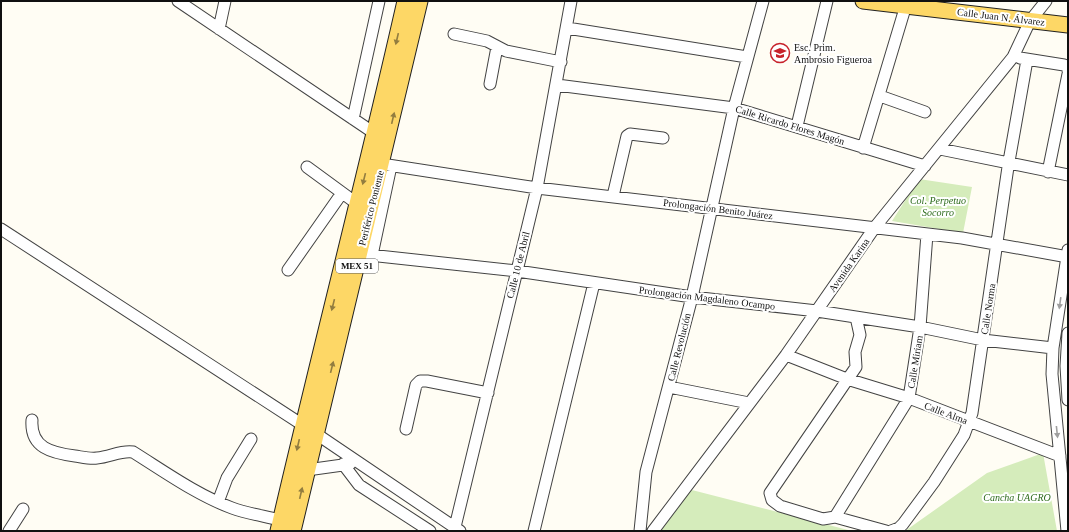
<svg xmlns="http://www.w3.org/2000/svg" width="1069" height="532" font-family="Georgia,serif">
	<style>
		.green { fill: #d5ecbb }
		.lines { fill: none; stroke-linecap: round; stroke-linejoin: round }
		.minor-casing { stroke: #434343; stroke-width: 13 }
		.major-casing { stroke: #212121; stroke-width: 17 }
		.minor { stroke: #fff; stroke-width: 11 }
		.major { stroke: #fdd766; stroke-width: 15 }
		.oneway { fill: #927d3f }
		.oneway2 { fill: #9f9f9f }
		.labels { text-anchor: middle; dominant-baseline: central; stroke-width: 4; stroke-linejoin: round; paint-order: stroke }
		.shield { fill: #fff; stroke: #585858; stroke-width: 1 }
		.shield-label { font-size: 9px; font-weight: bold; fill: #101010 }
		.street-label { font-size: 10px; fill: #101010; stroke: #fff }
		.poi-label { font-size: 10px; fill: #101010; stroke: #fff; text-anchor: start }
		.park-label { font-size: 10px; font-style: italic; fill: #2e6c1d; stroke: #fff }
	</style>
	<rect width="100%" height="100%" fill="#fffdf4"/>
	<path class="green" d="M919,179L972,187L963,233L892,221Z
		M1043,453L1057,531H905L987,473Z
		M688,489L852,531H655Z"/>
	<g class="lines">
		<g class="minor-casing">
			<path id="minor" d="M178,1L380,137
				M567,28L747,57
				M219,29L225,1
				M454,34L487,41L506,51L561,62
				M1020,58L1064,65L1068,67V71
				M490,84L497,47
				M557,85L734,108L925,166
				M880,96L925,112
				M353,119L379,1
				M797,126L827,1
				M863,148L906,5
				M940,149L1068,175
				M375,163L537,188L962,238L1068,257
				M307,167L352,200L364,206
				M1048,172L1068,74
				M613,196L627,136L630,134L663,138
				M1,229L315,433L460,531
				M360,254L517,271L692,297L817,311L920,327L983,340L1053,348
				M372,255L391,166
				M288,270L342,193
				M856,317L860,335L855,352L856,367L770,493L772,500L780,506L823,519L835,517L886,531
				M1068,333L1066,366L1068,400
				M786,355L847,379L909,398L1060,456
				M669,387L749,403
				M32,420C30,448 52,453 75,456C82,457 90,459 97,458C110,457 121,450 133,452C165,472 197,495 232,508C248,514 265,516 280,520
				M406,429L416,385L420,381H427L488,393
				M343,464L359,485L430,531
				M307,470L350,464
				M218,502L227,478L251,439
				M835,517L909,398L920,327L927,234
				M455,527L537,188L571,1
				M9,531L23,509
				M534,531L594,283
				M640,531L646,472L692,297L734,108L763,1
				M653,531L786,355L875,227L1013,57L1030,21L1046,1
				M891,531L899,528L903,524L934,482L964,435L972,413L1008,167L1027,60
				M1067,531L1052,374L1053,348L1068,250"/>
		</g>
		<g class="major-casing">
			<path id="major" d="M863,1L1068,25
				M278,531C319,354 365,178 405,1
				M293,531L420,1"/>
		</g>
		<use href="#minor" class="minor"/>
		<use href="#major" class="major"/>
	</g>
	<defs><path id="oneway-solid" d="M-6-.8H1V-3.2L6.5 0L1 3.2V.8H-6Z"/></defs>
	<g class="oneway">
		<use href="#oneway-solid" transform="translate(397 39) rotate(103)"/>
		<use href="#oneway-solid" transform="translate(393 118) rotate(-77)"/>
		<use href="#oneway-solid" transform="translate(364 179) rotate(104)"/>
		<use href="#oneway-solid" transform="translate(333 305) rotate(104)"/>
		<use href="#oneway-solid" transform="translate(332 367) rotate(-76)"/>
		<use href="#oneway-solid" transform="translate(298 445) rotate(103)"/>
		<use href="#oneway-solid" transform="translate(301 493) rotate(-77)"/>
	</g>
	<g class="oneway2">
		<use href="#oneway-solid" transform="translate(1060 303) rotate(98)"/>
		<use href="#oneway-solid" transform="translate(1057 432) rotate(84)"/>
	</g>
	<defs>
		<g id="school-ring" transform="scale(1)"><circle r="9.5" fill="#fff" stroke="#c7222b" stroke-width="1.5"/><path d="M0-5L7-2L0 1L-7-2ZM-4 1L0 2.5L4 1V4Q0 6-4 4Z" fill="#c7222b"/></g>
	</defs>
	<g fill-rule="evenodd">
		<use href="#school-ring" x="780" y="53"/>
	</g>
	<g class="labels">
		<rect class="shield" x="336" y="259" width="42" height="14" rx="3"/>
		<g class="shield-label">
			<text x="357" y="266">MEX 51</text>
		</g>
		<g class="street-label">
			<text transform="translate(1001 17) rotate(7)">Calle Juan N. Álvarez</text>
			<text transform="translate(790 125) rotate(17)">Calle Ricardo Flores Magón</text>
			<text transform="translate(371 208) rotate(-76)">Periférico Poniente</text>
			<text transform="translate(718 209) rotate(7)">Prolongación Benito Juárez</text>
			<text transform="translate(518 265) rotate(-76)">Calle 10 de Abril</text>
			<text transform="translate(849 265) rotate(-55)">Avenida Karina</text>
			<text transform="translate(707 298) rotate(7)">Prolongación Magdaleno Ocampo</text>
			<text transform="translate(988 309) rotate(-81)">Calle Norma</text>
			<text transform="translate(679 347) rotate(-76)">Calle Revolución</text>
			<text transform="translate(915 362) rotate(-81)">Calle Miriam</text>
			<text transform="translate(946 413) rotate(21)">Calle Alma</text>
		</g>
		<g class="poi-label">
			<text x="794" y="47">Esc. Prim.<tspan x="794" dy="12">Ambrosio Figueroa</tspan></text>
		</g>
		<g class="park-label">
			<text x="938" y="200">Col. Perpetuo<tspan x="938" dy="12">Socorro</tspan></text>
			<text x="1017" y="497">Cancha UAGRO</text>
		</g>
	</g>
	<rect width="1069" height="532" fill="none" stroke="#101010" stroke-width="4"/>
</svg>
